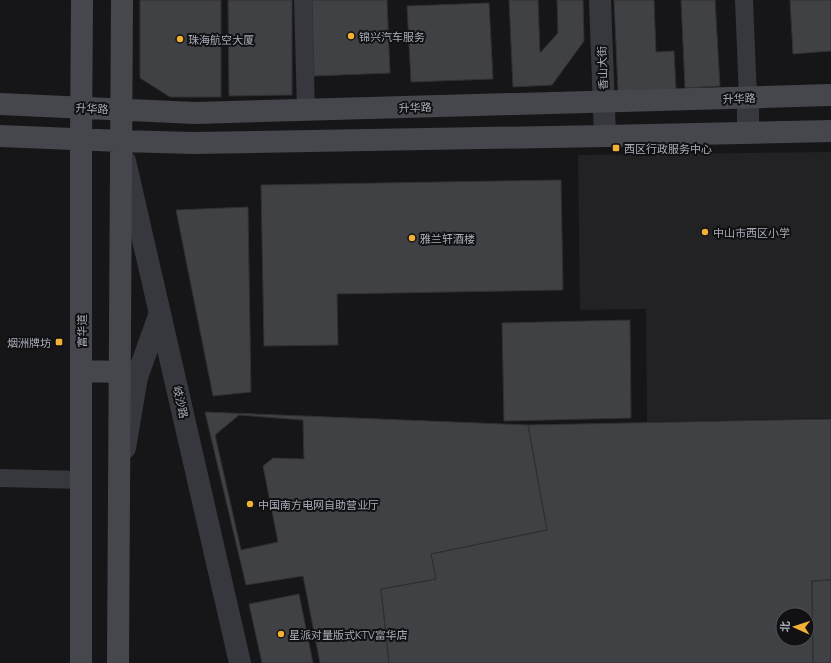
<svg xmlns="http://www.w3.org/2000/svg" width="831" height="663" font-family="Manrope,'Noto Sans SC',sans-serif">
	<style>
		.built { fill: #222225 }
		.building { fill: #404145; stroke: #303034; fill-rule: evenodd }
		.lines { fill: none; stroke-linecap: round; stroke-linejoin: round }
		.minor { stroke: #37383d; stroke-width: 18 }
		.tertiary { stroke: #37383d; stroke-width: 22 }
		.secondary { stroke: #45474d; stroke-width: 22 }
		.poi-dot { fill: #f2b134; stroke: #111113; stroke-width: 1.5 }
		.labels { text-anchor: middle; dominant-baseline: central; stroke-width: 4; stroke-linejoin: round; paint-order: stroke }
		.poi-label { font-size: 11px; fill: #a8adb8; stroke: #111113; text-anchor: start }
		.street-label { font-size: 11px; fill: #a8adb8; stroke: #111113 }
	</style>
	<rect width="100%" height="100%" fill="#161618"/>
	<path class="built" d="M831,152V418L647,422L646,309L580,310L578,155Z"/>
	<path class="building" d="M140,0H221V97H170L140,78Z
		M228,0H292V95L229,96Z
		M312,0H387L390,73L314,76Z
		M509,0H538L540,53L558,33L557,0H583L584,41L552,85L513,87Z
		M614,0H654L656,52L674,51L676,89L618,91Z
		M681,0H715L720,86L685,88Z
		M790,0H831V51L793,54Z
		M489,3L493,79L411,82L407,6Z
		M561,180L563,290L337,294L338,345L264,346L261,185Z
		M248,207L251,392L213,396L176,210Z
		M630,320L631,418L504,421L502,323Z
		M205,412L528,425L547,530L431,554L436,579L381,589L389,663H320L303,576L246,585Z
		M239,415L303,420L304,459L273,458L263,466L278,542L241,550L215,435Z
		M831,419V580L812,581L813,663H389L381,589L436,579L431,554L547,530L528,425ZM783,615H807V639H783Z
		M831,580V663H813L812,581Z
		M299,594L313,663H262L249,604Z"/>
	<g class="lines">
		<path class="minor" d="M303,0L306,110
			M744,0L748,98
			M0,478L81,480"/>
		<path class="tertiary" d="M600,0L605,136
			M748,98V133
			M125,161L240,663
			M125,448L137,377L160,313"/>
		<path class="secondary" d="M0,104L195,113L831,95
			M0,136L121,141L193,143L605,136L831,131
			M81,371L120,372
			M81,663V140L82,0
			M118,663L122,0"/>
	</g>
	<g class="poi-dot">
		<circle cx="351" cy="36" r="4"/>
		<circle cx="180" cy="39" r="4"/>
		<rect x="612" y="144" width="8" height="8" rx="2"/>
		<circle cx="705" cy="232" r="4"/>
		<circle cx="412" cy="238" r="4"/>
		<rect x="55" y="338" width="8" height="8" rx="2"/>
		<circle cx="250" cy="504" r="4"/>
		<circle cx="281" cy="634" r="4"/>
	</g>
	<g class="labels">
		<g class="poi-label">
			<text x="359" y="36">锦兴汽车服务</text>
			<text x="188" y="39">珠海航空大厦</text>
			<text x="624" y="148">西区行政服务中心</text>
			<text x="713" y="232">中山市西区小学</text>
			<text x="420" y="238">雅兰轩酒楼</text>
			<text x="51" y="342" text-anchor="end">烟洲牌坊</text>
			<text x="258" y="504">中国南方电网自助营业厅</text>
			<text x="289" y="634">星派对量版式KTV富华店</text>
		</g>
		<g class="street-label">
			<text transform="translate(602 68) rotate(-92)">香山大街</text>
			<text transform="translate(739 98) rotate(-2)">升华路</text>
			<text transform="translate(415 107) rotate(-2)">升华路</text>
			<text transform="translate(92 108) rotate(3)">升华路</text>
			<text transform="translate(81 331) rotate(-90)">富华道</text>
			<text transform="translate(181 402) rotate(77)">岐沙路</text>
		</g>
	</g>
	<g transform="translate(795 627) rotate(273)"><circle r="19" fill="#111113" stroke="#4d4f55"/>
	<path d="M0-3L7 15L0 10L-7 15Z" fill="#f2b134"/>
	<text y="-6" font-size="11" font-weight="bold" text-anchor="middle" fill="#a8adb8">北</text>
	</g>
</svg>
